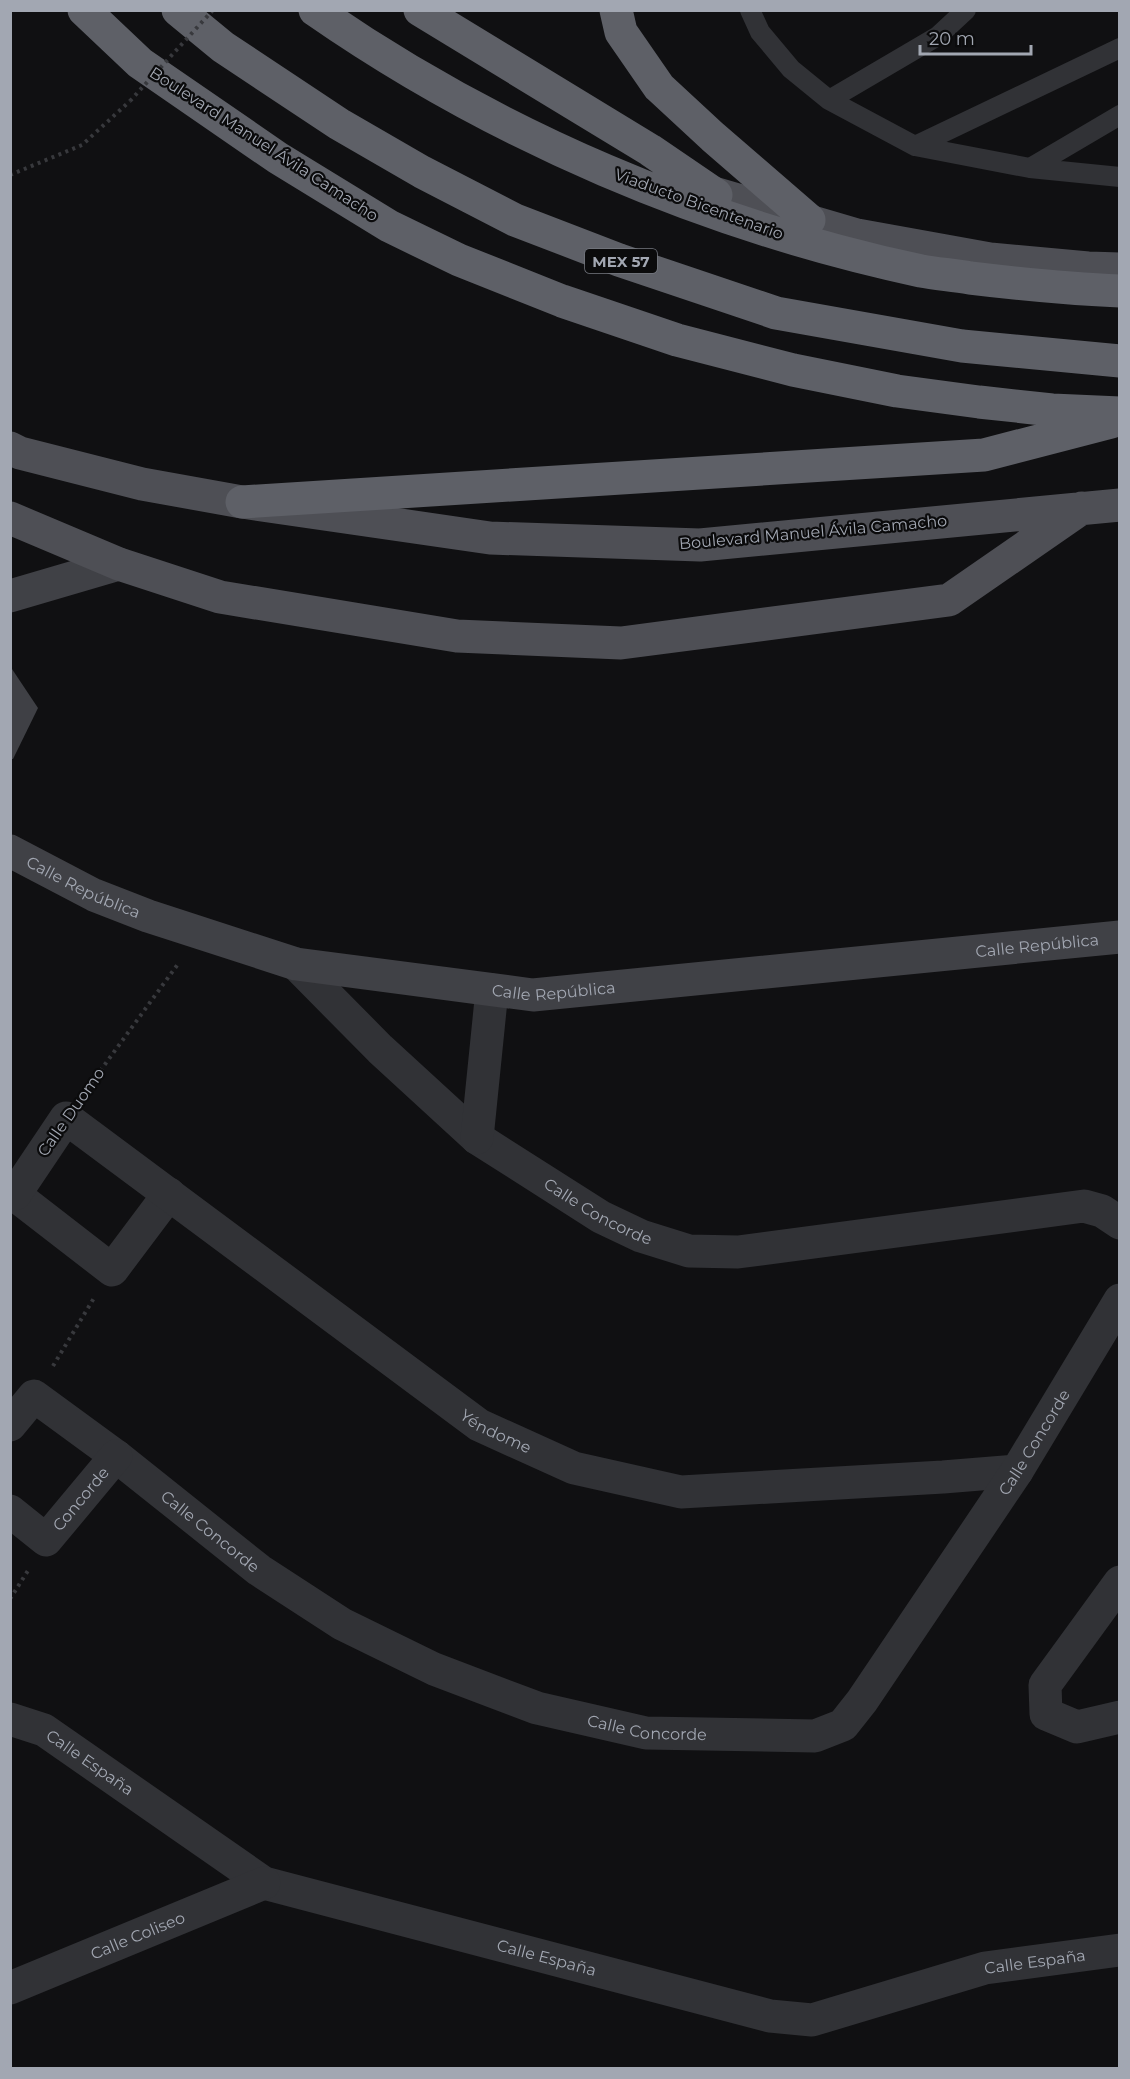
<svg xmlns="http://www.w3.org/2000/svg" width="1130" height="2079" font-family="Montserrat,sans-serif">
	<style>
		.building { fill: #3f4045 }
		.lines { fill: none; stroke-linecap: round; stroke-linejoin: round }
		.path { stroke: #38393d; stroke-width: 4; stroke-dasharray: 3 4.5; stroke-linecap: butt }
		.lane { stroke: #313236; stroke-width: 20 }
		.street { stroke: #313236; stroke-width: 33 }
		.secondary { stroke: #404146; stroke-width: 33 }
		.primary { stroke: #4e4f55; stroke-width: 33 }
		.highway { stroke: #5e6067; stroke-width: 33 }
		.path-bridge { stroke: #38393d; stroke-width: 4; stroke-dasharray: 3 4.5; stroke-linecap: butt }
		.labels { text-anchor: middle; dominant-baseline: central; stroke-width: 4.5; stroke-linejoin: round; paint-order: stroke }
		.shield { fill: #0b0b0c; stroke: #757880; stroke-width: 1.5 }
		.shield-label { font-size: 15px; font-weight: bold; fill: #a2a7b2 }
		.street-label { font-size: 16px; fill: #a2a7b2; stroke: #0b0b0c }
	</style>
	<rect width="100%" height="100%" fill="#101012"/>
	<path class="building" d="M10,666L38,708L13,759H10Z"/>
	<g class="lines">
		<path class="path" d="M10,175L82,145L130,101
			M87,1089L178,964
			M53,1366L94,1298
			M10,1599L29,1569"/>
		<path class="lane" d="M750,10L760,32L791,69L829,100L915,146L1030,168L1120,177
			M829,100L938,36L966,10
			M915,146L1120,48
			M1030,168L1120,115"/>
		<g class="street">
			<path id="s1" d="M296,964L380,1049L477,1138L601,1217L641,1236L689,1251L738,1252L1084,1206L1102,1211L1120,1223"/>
			<path d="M477,1138L492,990"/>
			<path d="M10,1191L112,1270L169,1194"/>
			<path id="s2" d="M15,1194L66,1118L479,1425L574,1468L681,1492L943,1477L1017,1471"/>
			<path id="s3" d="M10,1425L34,1396L116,1456L259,1570L342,1624L434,1669L537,1708L646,1733L815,1736L843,1725L862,1701L1017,1471L1120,1300"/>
			<path id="s4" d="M10,1511L46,1540L116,1456"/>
			<path d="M1120,1582L1045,1685L1046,1714L1077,1727L1120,1717"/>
			<path id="s5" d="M10,1719L44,1730L264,1883L770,2016L812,2020L985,1968L1120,1950"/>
			<path id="s6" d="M10,1988L264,1883"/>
		</g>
		<g class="secondary">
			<path d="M10,596L119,564"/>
			<path id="s7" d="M10,851L94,895L148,916L296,964L533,995L1120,937"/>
		</g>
		<path class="primary" d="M690,186L857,235L990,259L1088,268L1120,269
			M10,448L20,453L142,484L242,502L490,538L700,545L1120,505
			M10,518L119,564L220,597L457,636L621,643L949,600L1082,508"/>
		<path class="highway" d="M84,10L140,63L278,158L389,226L459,260L562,301L677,340L793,370L897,391L979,402L1052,410L1120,413
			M178,10L223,47L339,124L422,172L515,220L619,260L776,313L962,346L1120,361
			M315,10C495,135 706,225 921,271C937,274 954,275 970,278C1020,284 1069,289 1120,291
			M420,10L650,150L716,195
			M616,10L621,32L659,87L713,137L809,220
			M242,502L984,455L1111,422"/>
		<path class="path-bridge" d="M130,101L213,10"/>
	</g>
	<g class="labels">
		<rect class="shield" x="585" y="249" width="72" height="24" rx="4.5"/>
		<g class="shield-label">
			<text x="621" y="261">MEX 57</text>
		</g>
		<g class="street-label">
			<text transform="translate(264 144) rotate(33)">Boulevard Manuel Ávila Camacho</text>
			<text transform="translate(699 204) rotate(20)">Viaducto Bicentenario</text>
			<text transform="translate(813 532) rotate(-5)">Boulevard Manuel Ávila Camacho</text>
			<text stroke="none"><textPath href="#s7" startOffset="82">Calle República</textPath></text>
			<text stroke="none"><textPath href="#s7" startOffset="1054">Calle República</textPath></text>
			<text stroke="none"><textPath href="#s7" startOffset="568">Calle República</textPath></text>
			<text transform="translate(71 1112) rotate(-55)">Calle Duomo</text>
			<text stroke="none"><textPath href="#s1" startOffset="393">Calle Concorde</textPath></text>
			<text stroke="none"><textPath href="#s2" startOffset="624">Yéndome</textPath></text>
			<text stroke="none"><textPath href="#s3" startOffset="1286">Calle Concorde</textPath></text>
			<text stroke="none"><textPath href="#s4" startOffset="100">Concorde</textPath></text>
			<text stroke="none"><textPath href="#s3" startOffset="260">Calle Concorde</textPath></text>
			<text stroke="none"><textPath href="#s3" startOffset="746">Calle Concorde</textPath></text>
			<text stroke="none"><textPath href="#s5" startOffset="92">Calle España</textPath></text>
			<text stroke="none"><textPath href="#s6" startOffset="138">Calle Coliseo</textPath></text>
			<text stroke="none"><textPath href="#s5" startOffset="596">Calle España</textPath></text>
			<text stroke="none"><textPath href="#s5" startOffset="1100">Calle España</textPath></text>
		</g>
	</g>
	<rect width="1130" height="2079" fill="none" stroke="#a2a7b2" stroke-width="24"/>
	<path d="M920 45v9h111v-9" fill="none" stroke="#a2a7b2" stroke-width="3"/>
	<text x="929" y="45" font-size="18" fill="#a2a7b2" stroke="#0b0b0c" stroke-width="4.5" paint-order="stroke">20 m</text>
</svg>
